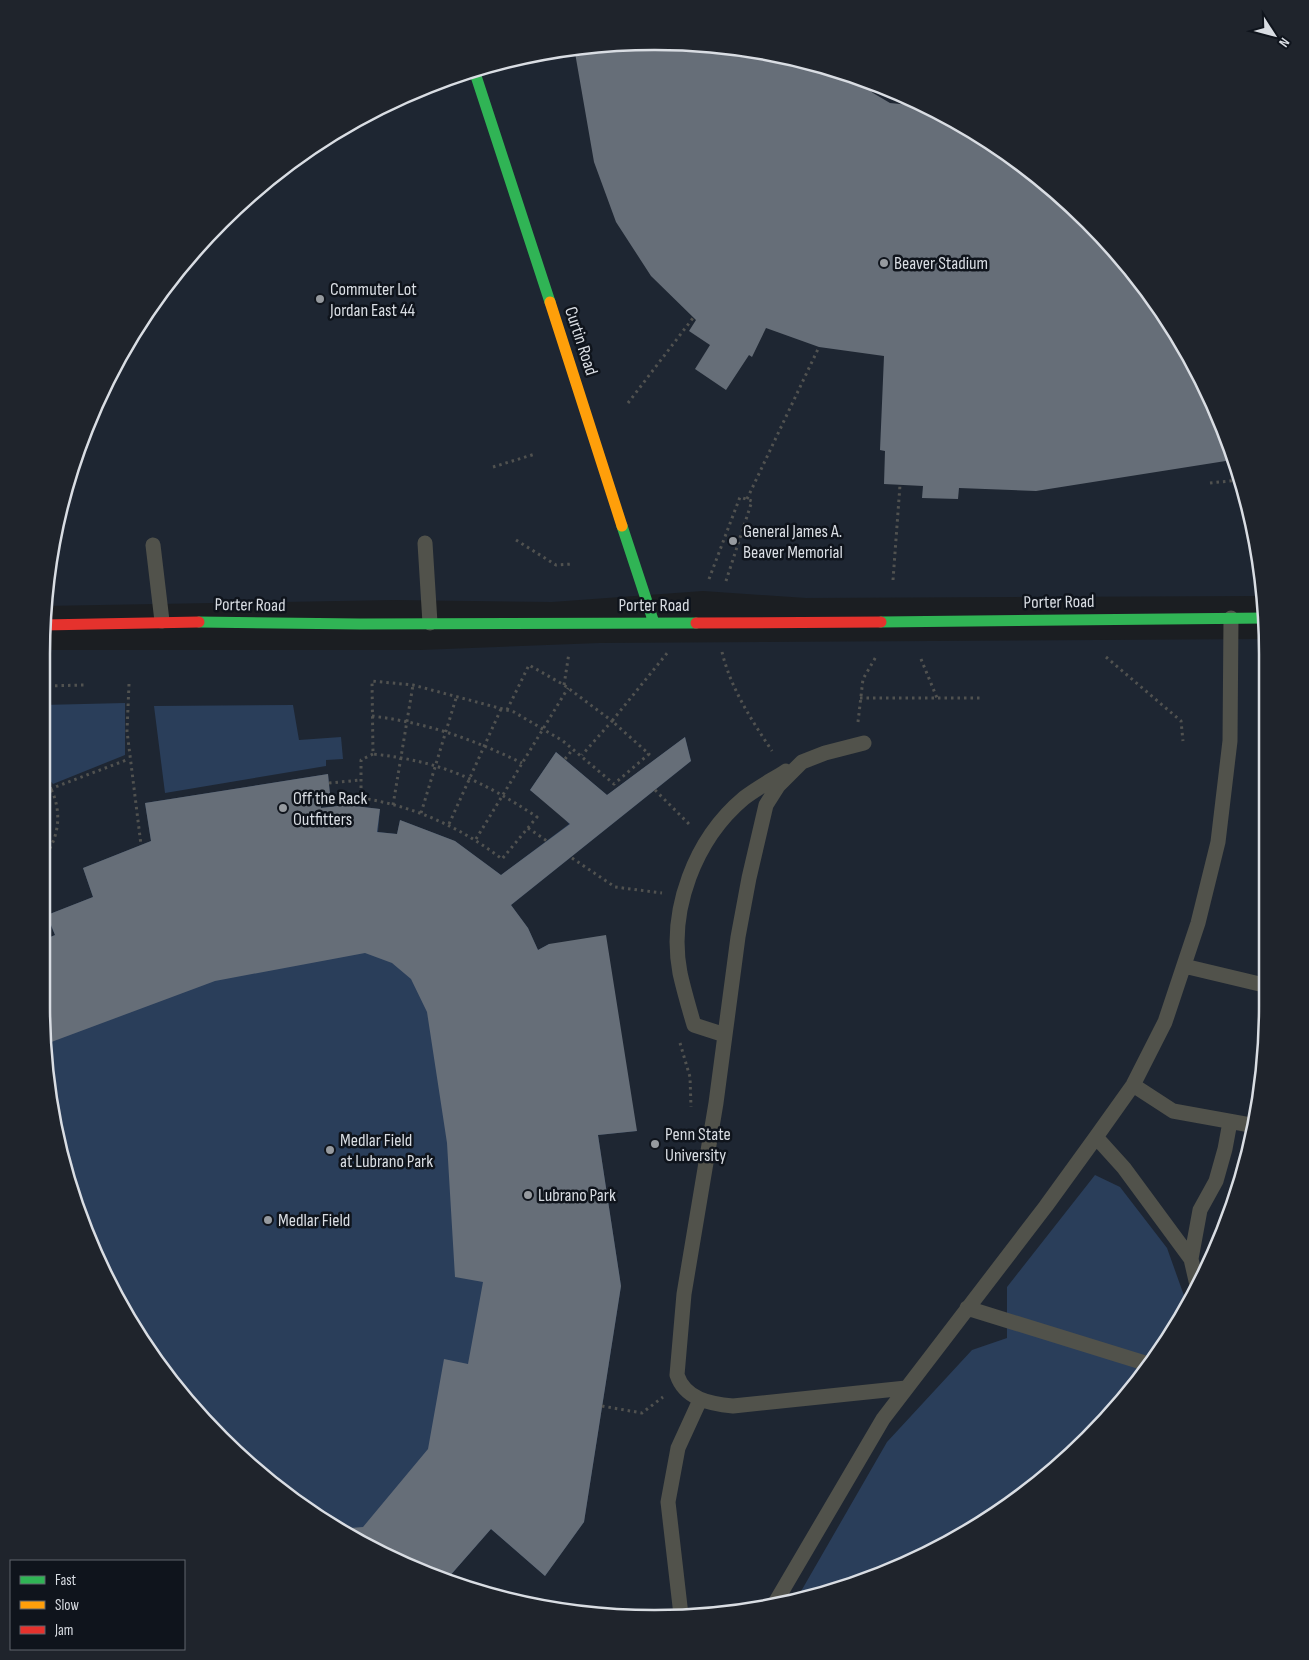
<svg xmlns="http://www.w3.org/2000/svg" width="1309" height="1660" font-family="'Sofia Sans Condensed',sans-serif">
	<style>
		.built { fill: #1e2632 }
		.green { fill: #2a3e5a }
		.building { fill: #666e78 }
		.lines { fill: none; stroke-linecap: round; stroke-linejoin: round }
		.path { stroke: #515250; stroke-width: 3; stroke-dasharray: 2.5 4; stroke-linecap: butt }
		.lane { stroke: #51524b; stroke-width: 15 }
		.fast { stroke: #30b455; stroke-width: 11 }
		.slow { stroke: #ff9f0a; stroke-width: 11 }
		.jam { stroke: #e5322d; stroke-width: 11 }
		.poi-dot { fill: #969a9f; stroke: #0f141c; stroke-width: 2 }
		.labels { text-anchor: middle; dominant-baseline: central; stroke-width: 5; stroke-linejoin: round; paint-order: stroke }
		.poi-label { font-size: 18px; fill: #d9dde3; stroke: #0f141c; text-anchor: start }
		.street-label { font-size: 18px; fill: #d9dde3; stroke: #0f141c }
		.rim { fill: none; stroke: #d9dde3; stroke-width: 2.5 }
	</style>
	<rect width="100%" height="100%" fill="#1b1e22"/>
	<path class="built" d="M695,43L926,105L1186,348L1247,496L1263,596L806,598L703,591L552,602L394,600L44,606L74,457L123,348L193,250L250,193L348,123L458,74L575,46Z
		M1266,639L1268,1006L1256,1125L1221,1240L1164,1346L1059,1466L813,1598L654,1619L496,1598L348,1536L123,1312L62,1164L41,1005L42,650H420L599,643Z"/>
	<path class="green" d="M125,703V755L53,784L42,771V705Z
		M293,705L299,740L341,737L343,759L326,760V766L165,793L154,706Z
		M685,737L691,761L511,905L528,928L538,950L549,944L637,1131L598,1135L621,1286L584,1522L545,1576L491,1529L448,1578L348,1536L221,1439L123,1312L62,1164L41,1006V941L55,935L51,926L42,930V917L93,897L83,868L151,841L145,803L328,774L330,794L320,796L321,808L346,805L380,809L378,832L397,834L400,820L455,841L501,875L569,824L559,813L530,790L556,752L607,795Z
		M1095,1175L1120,1187L1167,1248L1187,1304L1164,1346L1059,1466L961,1537L813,1598L796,1600L887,1442L972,1350L1007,1338V1287Z"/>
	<path class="building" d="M695,43L813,62L860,80L873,93L890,103L930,107L1028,168L1116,250L1186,348L1232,460L1036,491L959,488L958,499L922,498L923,486L884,484L885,451L880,450L884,356L819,347L766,328L752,357L749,355L726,390L695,369L710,345L689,331L696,320L651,276L616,222L594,162L574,47Z
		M685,737L691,761L511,905L528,928L538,950L549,944L606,935L637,1131L598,1135L621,1286L584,1522L545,1576L491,1529L448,1578L434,1572L422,1563L419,1566L348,1536L338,1529L363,1527L428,1449L444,1359L468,1364L483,1282L455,1277L447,1143L427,1012L411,979L392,963L365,953L215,981L46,1044L41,1006V941L55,935L51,925L42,930V917L93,897L83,868L151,841L145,803L328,774L330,794L320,796L321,808L346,805L380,809L377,832L397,834L400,820L455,841L501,875L570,824L530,790L556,752L607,795Z"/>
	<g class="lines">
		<path class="path" d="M628,403L693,318
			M493,467L535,454
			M1210,483L1240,480
			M747,499L819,347
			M516,540L556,565L572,564
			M709,579L740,497L752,501L725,584
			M893,580L900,485
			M722,652C731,689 751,719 772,751
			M1106,657L1181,721L1183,741
			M921,659L937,698
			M129,684L127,731L141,845
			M564,685L569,653
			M42,686L84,685
			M860,698H981
			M507,710L529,665L564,685L612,721L582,755
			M372,716C428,723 472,739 522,763
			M858,722L863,679L877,655
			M373,754L361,760V798C414,806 460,827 502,859L537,817C481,780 440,761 373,754L372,681L413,685L514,712L563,741L614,784L649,754L612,721L668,652
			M565,759L573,749
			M329,783L361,780
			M50,789L129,759
			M655,790L691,826
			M393,805L413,685
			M421,813L457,695
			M449,824L501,709
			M528,828L547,841
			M476,839L568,688
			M572,858L615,887L662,893
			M42,859C63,836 63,800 42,775
			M680,1043L690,1077L691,1107
			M602,1406L642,1413L663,1397"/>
		<path class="lane" d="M425,543L430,623
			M153,545L162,621
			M864,743L825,753L802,762L778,786L766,805L749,878L738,937L716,1103L684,1294L677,1375C685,1399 710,1404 733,1406L906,1388
			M1184,966L1268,986
			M725,1035L694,1025C689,1008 684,991 680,973C668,910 695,839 744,798C757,788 772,780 786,771
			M1133,1085L1173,1111L1256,1126
			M1096,1137L1124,1168L1191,1259L1197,1285
			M1191,1259L1200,1210L1216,1181L1225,1149L1230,1122
			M967,1308L1148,1364
			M775,1603L883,1419L1046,1206L1096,1137L1133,1085L1165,1022L1198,923L1218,842L1230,741L1231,618
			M681,1615L668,1502L678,1448L700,1400"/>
		<path class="fast" d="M474,70L550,302
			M622,526L654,623
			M199,622L360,624L696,623
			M881,622L1266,618"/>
		<path class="slow" d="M550,302L622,526"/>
		<path class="jam" d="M696,623L881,622
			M43,625L199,622"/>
	</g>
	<g class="poi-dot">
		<circle cx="884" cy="263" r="5"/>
		<circle cx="320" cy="299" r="5"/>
		<circle cx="733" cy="541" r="5"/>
		<circle cx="283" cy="808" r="5"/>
		<circle cx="655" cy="1144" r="5"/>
		<circle cx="330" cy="1150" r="5"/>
		<circle cx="528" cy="1195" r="5"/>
		<circle cx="268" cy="1220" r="5"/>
	</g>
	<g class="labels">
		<g class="poi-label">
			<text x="894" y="263">Beaver Stadium</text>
			<text x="330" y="289">Commuter Lot<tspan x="330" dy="21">Jordan East 44</tspan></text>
			<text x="743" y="531">General James A.<tspan x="743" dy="21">Beaver Memorial</tspan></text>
			<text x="293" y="798">Off the Rack<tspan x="293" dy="21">Outfitters</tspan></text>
			<text x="665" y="1134">Penn State<tspan x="665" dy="21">University</tspan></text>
			<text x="340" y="1140">Medlar Field<tspan x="340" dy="21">at Lubrano Park</tspan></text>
			<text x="538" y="1195">Lubrano Park</text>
			<text x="278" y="1220">Medlar Field</text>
		</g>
		<g class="street-label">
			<text transform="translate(581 341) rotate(72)">Curtin Road</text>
			<text transform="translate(1059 602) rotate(-1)">Porter Road</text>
			<text transform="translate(250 605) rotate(1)">Porter Road</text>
			<text x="654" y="605">Porter Road</text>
		</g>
	</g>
	<path d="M0 0H1309V1660H0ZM654 50H655A604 604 0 0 1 1259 654V1006A604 604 0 0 1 655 1610H654A604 604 0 0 1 50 1006V654A604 604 0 0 1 654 50Z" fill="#1f242c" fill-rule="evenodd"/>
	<path class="rim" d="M654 50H655A604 604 0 0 1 1259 654V1006A604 604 0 0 1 655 1610H654A604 604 0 0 1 50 1006V654A604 604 0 0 1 654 50Z"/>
	<rect x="10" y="1560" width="175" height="90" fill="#0f141c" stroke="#60646c"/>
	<rect x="20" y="1576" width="25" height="8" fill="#30b455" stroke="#60646c"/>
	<text x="55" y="1585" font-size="15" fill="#d9dde3">Fast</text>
	<rect x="20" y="1601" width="25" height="8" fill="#ff9f0a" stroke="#60646c"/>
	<text x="55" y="1610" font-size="15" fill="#d9dde3">Slow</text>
	<rect x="20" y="1626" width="25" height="8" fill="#e5322d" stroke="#60646c"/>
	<text x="55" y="1635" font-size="15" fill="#d9dde3">Jam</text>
	<g transform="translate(1274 35) rotate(126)" stroke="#0f141c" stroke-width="4" paint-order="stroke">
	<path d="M0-4L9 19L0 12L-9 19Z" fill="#d9dde3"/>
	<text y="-8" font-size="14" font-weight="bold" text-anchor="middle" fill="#d9dde3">N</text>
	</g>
</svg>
